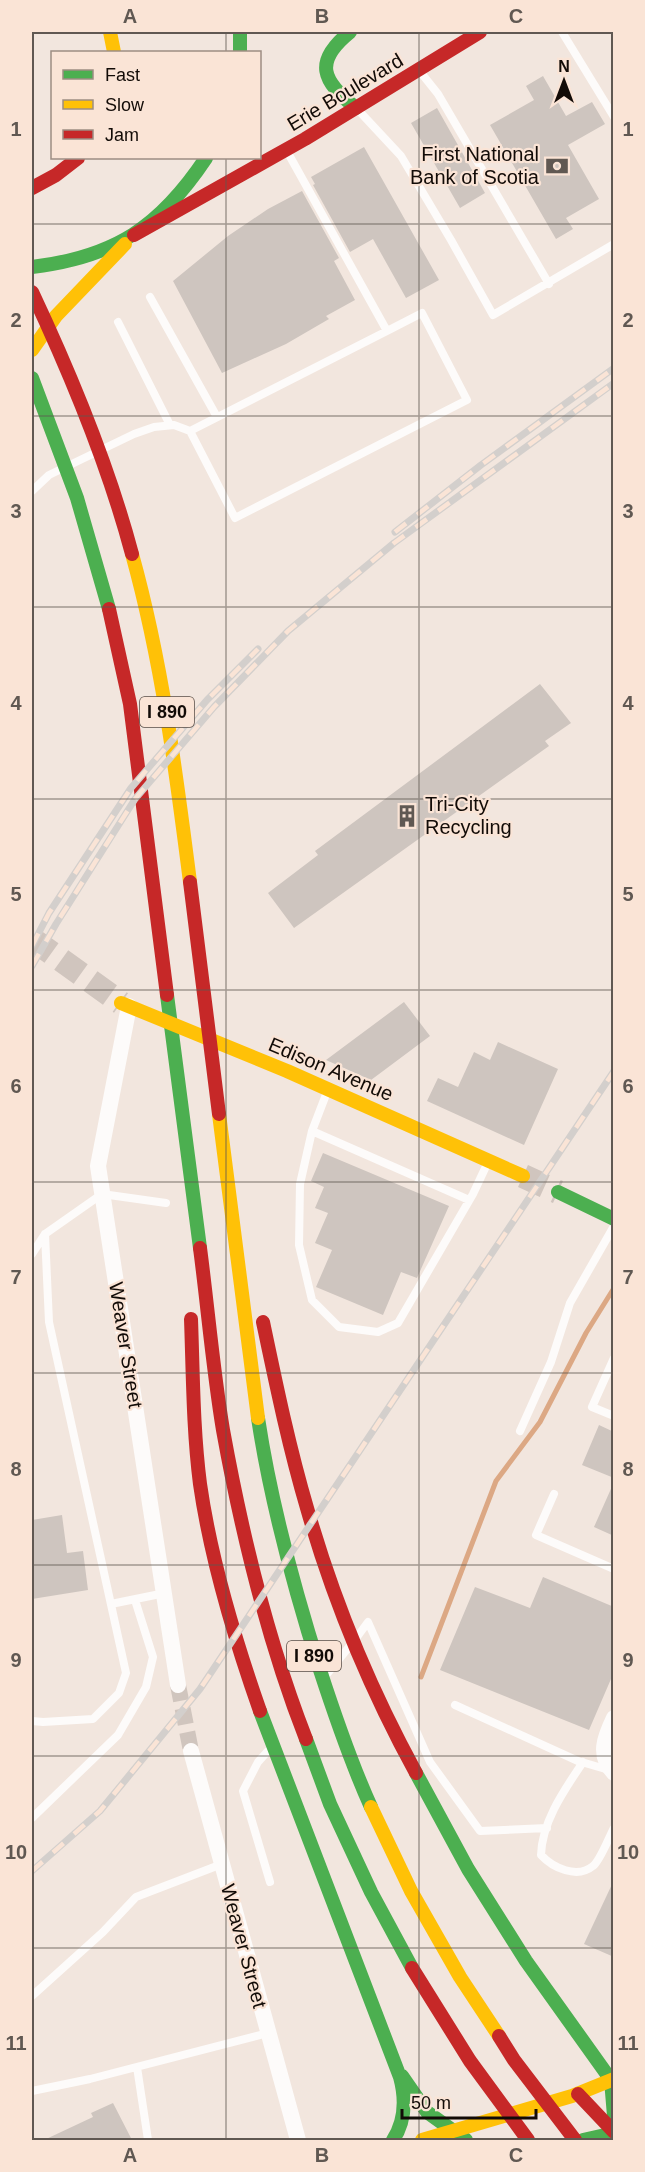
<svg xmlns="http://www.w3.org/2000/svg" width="645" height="2172" font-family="Arial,sans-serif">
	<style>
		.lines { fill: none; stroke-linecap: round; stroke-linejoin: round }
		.stream { stroke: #dca884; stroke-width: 5 }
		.building { fill: #cec5bf }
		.street-tunnel { stroke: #d0c5be; stroke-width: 16; stroke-dasharray: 16 8; stroke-linecap: butt }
		.secondary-tunnel { stroke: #d0c5be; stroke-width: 24; stroke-dasharray: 24 12; stroke-linecap: butt }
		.lane { stroke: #fdfbfa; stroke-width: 8 }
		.street { stroke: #fdfbfa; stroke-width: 16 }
		.fast { stroke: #4caf50; stroke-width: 14 }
		.slow { stroke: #ffc107; stroke-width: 14 }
		.jam { stroke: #c62828; stroke-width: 14 }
		.rail-casing { stroke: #d3cfcc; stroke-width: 7 }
		.rail { stroke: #fae4d6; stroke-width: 4.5; stroke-dasharray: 14; stroke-linecap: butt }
		.grid { fill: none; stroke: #605852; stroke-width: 1.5; stroke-opacity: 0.55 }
		.labels { text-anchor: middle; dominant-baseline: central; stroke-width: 4.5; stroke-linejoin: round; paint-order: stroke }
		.shield { fill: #fae4d6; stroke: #584c45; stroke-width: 1.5 }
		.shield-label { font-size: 18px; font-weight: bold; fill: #120b07 }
		.street-label { font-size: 20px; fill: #120b07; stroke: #fae4d6 }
		.poi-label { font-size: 20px; fill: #120b07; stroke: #fae4d6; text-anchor: end }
		.neatline { fill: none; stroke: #605852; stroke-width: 2 }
		.grid-label { font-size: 20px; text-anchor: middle; font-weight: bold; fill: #605852 }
	</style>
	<rect width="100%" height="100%" fill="#f2e6de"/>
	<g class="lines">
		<path class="stream" d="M421,1677L496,1481L540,1422L586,1333L614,1288"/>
	</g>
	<path class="building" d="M543,76L566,116L592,102L605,124L568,145L599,199L566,218L573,229L556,239L490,125L534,100L526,86Z
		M437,108L485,193L460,208L411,123Z
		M364,147L439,280L406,298L373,239L350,252L313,185L315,184L311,177Z
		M302,191L339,258L334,261L355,300L326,316L329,319L286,344L222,373L173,281L228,236L268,209Z
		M540,684L571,723L545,741L549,746L294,928L268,893L318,855L315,851Z
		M404,1002L430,1036L371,1080L326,1060Z
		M498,1042L558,1069L524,1145L427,1101L438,1078L458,1087L474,1052L490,1060Z
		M323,1153L449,1206L417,1278L401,1272L383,1315L316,1287L332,1250L315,1243L328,1213L315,1208L324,1187L311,1181Z
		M599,1425L614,1432V1478L582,1465Z
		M614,1482V1536L594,1527Z
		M62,1515L67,1553L83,1551L88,1590L32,1599V1520Z
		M543,1577L614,1607V1672L589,1730L440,1670L475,1587L530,1608Z
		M614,1880V1957L584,1944Z
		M113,2103L132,2140H44L93,2117L91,2113Z"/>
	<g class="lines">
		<path class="street-tunnel" d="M178,1685L191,1751"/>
		<path class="secondary-tunnel" d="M32,939L121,1003
			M523,1176L558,1192"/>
		<path class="lane" d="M562,32L614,117
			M422,74L438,94L549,284
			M360,112L401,156L451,240L493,315L614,244
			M288,153L387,331L190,431L235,518L467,400L422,313L387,331
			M150,297L217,417
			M118,322L170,425
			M32,491L49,475L134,434L154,427L174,425L190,431
			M327,1092L312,1131L300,1184L299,1245L312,1300L339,1327L378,1332L398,1323L473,1194L488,1162
			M312,1131L469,1200
			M32,1254L45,1234L102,1194L166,1203
			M614,1358L592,1407L614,1416
			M520,1431L551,1362L570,1303L614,1226
			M554,1494L536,1535L614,1569
			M111,1604L165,1593
			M357,1637L368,1622L430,1762L480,1831L547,1828
			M327,1674L349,1647
			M455,1705L578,1761L609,1770
			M32,1721L43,1722L93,1719L119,1693L126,1673L49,1322L45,1234
			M268,1751L258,1762L243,1791L270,1882
			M583,1762C565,1789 542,1821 541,1855C553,1868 577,1879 593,1866C600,1861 609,1837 614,1828
			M32,1818L118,1735L146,1687L153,1657L135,1600
			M32,1996L103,1932L136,1897L222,1864
			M137,2067L148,2140
			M32,2091L90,2079L268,2033"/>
		<path class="street" d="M129,1006L98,1166L178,1685
			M614,1718C605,1737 597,1755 614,1773
			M191,1751L298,2140"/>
		<path class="fast" d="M240,32V52
			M350,32C313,62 322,81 356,108
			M32,267C115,257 160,227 206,158
			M32,378L77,498L109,609
			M167,995L200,1248
			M558,1192L614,1219
			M258,1418C271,1504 294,1588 320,1670C335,1716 351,1763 371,1807
			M260,1711L400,2077C406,2099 406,2120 393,2140
			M306,1739L330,1804L371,1892L412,1968
			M416,1773L468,1869L526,1961L611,2080L614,2116
			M402,2076L427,2112L466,2140
			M583,2140L614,2133"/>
		<path class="slow" d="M110,32L114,52
			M32,350L56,316L125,244
			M132,554C162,662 176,772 190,882
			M121,1003L287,1071L523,1176
			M219,1114L258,1418
			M371,1807L411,1891L460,1977L499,2036
			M422,2140L572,2096L614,2079"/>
		<path class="jam" d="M32,188L56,175L78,158
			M134,235L305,139L480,32
			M32,292C72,377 108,464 132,554
			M109,609L130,704L167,995
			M190,882L219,1114
			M200,1248C208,1309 213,1370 223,1430C242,1535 267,1639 306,1739
			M191,1319C193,1374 193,1429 200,1484C211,1561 234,1637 260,1711
			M263,1322C276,1384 289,1447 307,1508C333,1599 370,1689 416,1773
			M412,1968L470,2061L528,2140
			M499,2036L514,2060L575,2140
			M578,2094L614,2132"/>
		<g class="rail-casing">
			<path id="rail" d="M395,532L481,465L614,368
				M32,946L49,913L131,788L207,700L258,649
				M32,966L56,924L135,799L214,707L288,631L394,543L614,383
				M32,1871L100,1811L200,1689L614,1071"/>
		</g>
		<use href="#rail" class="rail"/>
	</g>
	<path class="grid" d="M226,32V52M419,32V2140M226,158V2140M32,224H614M32,416H614M32,607H614M32,799H614M32,990H614M32,1182H614M32,1373H614M32,1565H614M32,1756H614M32,1948H614"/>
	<defs>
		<g id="bank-bare" transform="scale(1.8)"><path d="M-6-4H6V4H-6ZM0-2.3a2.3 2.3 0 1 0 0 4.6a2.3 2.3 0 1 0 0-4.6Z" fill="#605852" stroke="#fae4d6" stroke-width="2.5" paint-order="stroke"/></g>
		<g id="building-bare" transform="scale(1.8)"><path d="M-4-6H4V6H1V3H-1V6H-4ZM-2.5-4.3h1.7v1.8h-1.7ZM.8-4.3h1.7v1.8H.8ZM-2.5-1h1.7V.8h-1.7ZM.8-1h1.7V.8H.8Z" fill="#605852" stroke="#fae4d6" stroke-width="2.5" paint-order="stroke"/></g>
	</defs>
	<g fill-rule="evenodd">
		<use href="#bank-bare" x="557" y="166"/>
		<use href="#building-bare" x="407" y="816"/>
	</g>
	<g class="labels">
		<g class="shield">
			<rect x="140" y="697" width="54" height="30" rx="4.5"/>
			<rect x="287" y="1641" width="54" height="30" rx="4.5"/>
		</g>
		<g class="shield-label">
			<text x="167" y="712">I 890</text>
			<text x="314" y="1656">I 890</text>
		</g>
		<g class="street-label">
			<text transform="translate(345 92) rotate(-31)">Erie Boulevard</text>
			<text transform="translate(331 1069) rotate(23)">Edison Avenue</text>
			<text transform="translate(126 1345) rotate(81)">Weaver Street</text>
			<text transform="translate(244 1946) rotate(75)">Weaver Street</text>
		</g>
		<g class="poi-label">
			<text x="539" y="154">First National<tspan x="539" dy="23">Bank of Scotia</tspan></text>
			<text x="425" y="804" text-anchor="start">Tri-City<tspan x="425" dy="23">Recycling</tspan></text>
		</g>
	</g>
	<rect width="645" height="2172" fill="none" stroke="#fae4d6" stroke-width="66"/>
	<rect x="51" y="51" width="210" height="108" fill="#fae4d6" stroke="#9d8d83" stroke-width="1.5"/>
	<rect x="63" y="70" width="30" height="9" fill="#4caf50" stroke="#9d8d83" stroke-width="1.5"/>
	<text x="105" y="81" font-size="18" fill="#120b07">Fast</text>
	<rect x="63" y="100" width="30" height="9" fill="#ffc107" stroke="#9d8d83" stroke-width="1.5"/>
	<text x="105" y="111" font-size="18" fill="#120b07">Slow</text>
	<rect x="63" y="130" width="30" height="9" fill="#c62828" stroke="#9d8d83" stroke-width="1.5"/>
	<text x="105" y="141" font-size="18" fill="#120b07">Jam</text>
	<g transform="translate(564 81)" stroke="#fae4d6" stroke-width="4.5" paint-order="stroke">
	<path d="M0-4.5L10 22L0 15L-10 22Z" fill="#120b07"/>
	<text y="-9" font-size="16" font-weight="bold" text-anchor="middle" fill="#120b07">N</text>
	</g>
	<path d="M402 2109v9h134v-9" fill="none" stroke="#120b07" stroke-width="3"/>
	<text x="411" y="2109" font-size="18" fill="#120b07" stroke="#fae4d6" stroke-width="4.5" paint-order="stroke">50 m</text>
	<rect x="33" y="33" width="579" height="2106" class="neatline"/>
	<g class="grid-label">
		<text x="130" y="23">A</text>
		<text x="322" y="23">B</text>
		<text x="516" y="23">C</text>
		<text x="16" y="136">1</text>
		<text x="628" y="136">1</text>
		<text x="16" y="327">2</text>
		<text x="628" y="327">2</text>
		<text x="16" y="518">3</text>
		<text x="628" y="518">3</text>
		<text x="16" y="710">4</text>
		<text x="628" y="710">4</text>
		<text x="16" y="901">5</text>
		<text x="628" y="901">5</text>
		<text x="16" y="1093">6</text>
		<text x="628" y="1093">6</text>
		<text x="16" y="1284">7</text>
		<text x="628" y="1284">7</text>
		<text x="16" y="1476">8</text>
		<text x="628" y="1476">8</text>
		<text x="16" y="1667">9</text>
		<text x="628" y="1667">9</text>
		<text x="16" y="1859">10</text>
		<text x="628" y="1859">10</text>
		<text x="16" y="2050">11</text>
		<text x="628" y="2050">11</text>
		<text x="130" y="2162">A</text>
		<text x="322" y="2162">B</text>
		<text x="516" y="2162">C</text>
	</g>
</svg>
